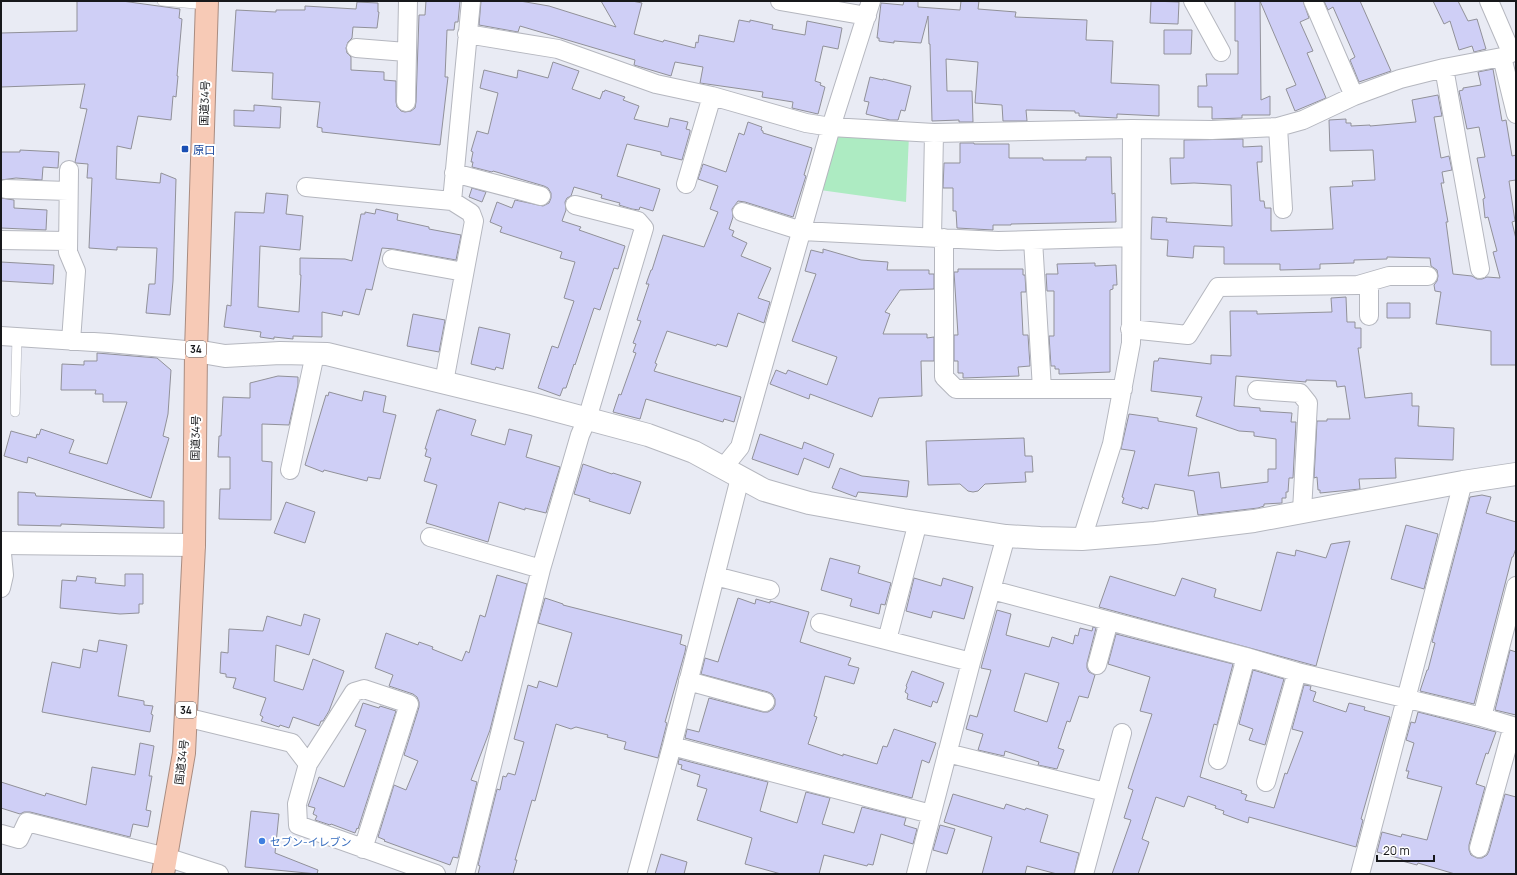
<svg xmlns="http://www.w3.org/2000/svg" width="1517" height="875" font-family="Manrope,'Noto Sans JP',sans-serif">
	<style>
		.green { fill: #adebc2 }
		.building { fill: #cfcff6; stroke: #919199; fill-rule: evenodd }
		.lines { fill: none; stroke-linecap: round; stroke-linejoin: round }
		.lane-casing { stroke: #b5b7bf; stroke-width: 10 }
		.street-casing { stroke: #b5b7bf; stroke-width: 20 }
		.secondary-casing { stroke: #b5b7bf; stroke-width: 24 }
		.highway-casing { stroke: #a98c80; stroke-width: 24 }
		.lane { stroke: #fff; stroke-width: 9 }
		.street { stroke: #fff; stroke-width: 18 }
		.secondary { stroke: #fff; stroke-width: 22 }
		.highway { stroke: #f7cab6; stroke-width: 22 }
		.transit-dot { fill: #1a4fb4; stroke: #fff; stroke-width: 1.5 }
		.shop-dot { fill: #3f7fe0; stroke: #fff; stroke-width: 1.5 }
		.labels { text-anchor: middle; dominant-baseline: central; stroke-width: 4; stroke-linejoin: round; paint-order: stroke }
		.shield { fill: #fff; stroke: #5d5d5f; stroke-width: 1 }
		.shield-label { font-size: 10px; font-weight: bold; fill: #17181b }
		.street-label { font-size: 11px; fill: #17181b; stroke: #fff }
		.transit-label { font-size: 11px; fill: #164399; stroke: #fff; text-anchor: start }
		.shop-label { font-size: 11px; fill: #366cbe; stroke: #fff; text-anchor: start }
	</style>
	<rect width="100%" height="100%" fill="#e9ebf4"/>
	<path class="green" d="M839,130L909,135L906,202L820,190Z"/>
	<path class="building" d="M77,1H122L180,9L179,18L182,19L177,76H178L176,97L173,96L171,120L138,116L131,149L117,146L116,179L160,183L161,173L176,179L173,281L170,315L146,313L149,284H155L157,248L117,247V250L89,248L92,178H87L88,164L76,163L75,162L87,109L80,108L85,84L1,87V33L77,31Z
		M426,1H460L458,22H455L454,30H447L445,77H448L440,145L322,132V128L317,127L320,102L272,99L273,73L232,71L236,10L276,12V10H305V6L356,9L357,2L378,3V12H379L377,28L353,27L352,38L348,42L346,48L347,53L351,57V70L384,72V80L396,81V102L397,107L401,111L405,112L411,111L415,108L416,102L419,15H425Z
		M481,1H520L549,6L616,27L601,1H632L642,3L634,34L663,42L664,40L695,48L696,42L698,43L699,35L734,42L739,20L750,22V20L773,25L772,29L805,35L807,21L842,28L838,49L823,46L815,81L821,83L820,85L825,87L818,114L792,108L793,102L762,97L763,92L700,83L703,67L675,62L671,76L634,65L635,60L520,26L518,32L479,25Z
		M904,1H918V7L960,10L961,1H979L978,9L1016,12L1015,17L1087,20L1086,40L1113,41L1111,83L1159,85V116L1117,114V118L1079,116V113H1075V111L1026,110L1027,121H1003L1002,105L975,103L978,62L946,59L947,91H972L973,122H959V120L932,121L930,44H929L928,16L921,43L894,41V43L879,41V38H877L881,3L903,5Z
		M1151,1L1179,2L1178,24L1150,23Z
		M1235,1H1260L1261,100L1270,96V115H1242V118L1212,119V107H1198V86H1207L1206,74H1238V41H1235Z
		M1260,1H1303L1309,18L1300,22L1313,51L1307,53L1326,98L1295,111L1286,89L1296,85Z
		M1324,1H1360L1391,71L1359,82L1350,60L1355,57L1333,7L1328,10Z
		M1433,1H1458L1468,21L1477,19L1486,49L1474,52L1472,46L1459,50L1450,21L1444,24Z
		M1164,30H1192L1191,54H1164Z
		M553,62L579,71L572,89L600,99L603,91L604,92L605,90L625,97L623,100L639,106L634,119L668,127L670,118L688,122L686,129L690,130V132L682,160L661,155V152L627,144L617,176L660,189L653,211L640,207L639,210L632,209L619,205L620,203L601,198L602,195L574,187L571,196L567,198L565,202L566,210L562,221L581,227L579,230L625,246L618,269L614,268L600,310L594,308L575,365L574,364L566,388H563L560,396L538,388L552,346L558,348L574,301L564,298L575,262L560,258L562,252L500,232L502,227L490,222L497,202L512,208L515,200L543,206L549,203L551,198V193L548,188L544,186L493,171L492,172L472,167L473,162H471L473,152L471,151L477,131L488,134L498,93L480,88L484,70L517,78L518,70L548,78Z
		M1493,69L1502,121L1506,120L1512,156L1516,155V180L1509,181L1515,221L1512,222L1516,239V365H1491V331L1436,324L1441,292L1435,291L1434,285L1437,281L1438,276L1437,270L1431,266L1430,258L1387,257V259L1354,260V263L1320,264V269L1280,270V264H1224V247L1194,246L1193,258L1167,256L1168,240L1151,239L1152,217L1167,218L1166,222L1232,226L1231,185L1194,183L1171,184L1170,158H1184V140L1243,139V147L1262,146V162H1257L1260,201H1264L1265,208H1271V231L1333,229L1330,187L1353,186L1352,181L1375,180L1373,150L1330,151L1329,120L1346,119V123H1351V126L1370,125V126L1416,122L1412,100L1438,95L1442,116L1434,117L1441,158L1449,156L1452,170L1442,172L1444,183H1441L1448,222H1446L1453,274L1472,276L1477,279H1482L1487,277L1500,278L1493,252L1497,251L1488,217L1485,218L1483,199L1485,198L1477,158L1485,157L1479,127L1467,129L1459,91L1463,90V88L1481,85L1478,72Z
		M870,77L883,80V79L911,86L905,111L901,110L898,120H890L866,114L869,102L864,101Z
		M254,105L281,107L280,128L234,126V110L254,111Z
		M748,122L762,127L761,130L763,131V133L812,148L804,175L806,176L793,217L745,202L738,201L732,209L733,217L729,229L734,231L732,236L747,243L741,256L771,268L758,298L770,302L764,323L738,313L727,347L717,344L716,346L667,331L655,363L657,364L654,371L741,397L734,422L724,419L723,422L646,399L640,419L613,412L619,394L621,395L636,353L633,352L636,344L633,343L641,321L637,320L649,284H646L651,270H652L663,235L704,247L718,212L710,209L718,186L698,179L703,164L726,172L739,133L744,135Z
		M960,143H974V144H1009V158H1043V160H1086V157H1111L1112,194L1115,193L1116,222L1011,224V225H993V230L957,228L956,211H953V188H943L944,163H960Z
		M20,150L59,152L58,168L43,167L42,180L16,178L1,180V152H20Z
		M472,188L486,192L482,202L469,197Z
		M266,193L288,195L286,214L303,216L300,250L260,246L258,307L299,312L301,275H300V258L345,259L352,261L361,214H365V212L375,214L376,209L398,214L397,220L429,227V229L461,235L456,260L394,249L382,248L372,290L366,289L359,315L343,311L342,316L322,312V337L293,336V339L274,337V339L260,337L261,332L224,327L227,305L231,306L235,212L264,213Z
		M1,198L14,200V208L47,210L46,230L1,228Z
		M823,249L861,260L888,262L887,270H929V274H934V289L900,290L885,312L890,314L883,334H927V338L934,337V361H921L922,396L879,398L872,417L810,394L809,399L770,384L776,370L786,374L788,370L827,385L837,357L792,341L816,274L805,271L811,250L823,253Z
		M1,262L54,265L53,284L1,281Z
		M1095,263V266L1116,265L1117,285H1113V289L1110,290V372L1059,374V369H1055V366H1051L1049,336H1054V291H1047L1046,274H1058L1057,264Z
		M958,269H1023V275H1025L1026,292H1021L1023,335H1028L1030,366L1018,367L1019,376L963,378V373H958V361H954V335H958L954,272H958Z
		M1346,297L1347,322H1355V328H1361V348H1358L1365,398L1412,393V406H1419L1418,426L1454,428L1453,460L1395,458L1396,478L1359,479L1360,489L1320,493V490H1318L1317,477L1314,478L1317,421H1327V419H1350L1345,386L1337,387L1336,381L1306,380V382L1236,376L1234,406L1260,408V411L1292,413L1291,422H1296L1293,478H1289L1288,492H1286V498H1282V503L1264,504V506L1258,508L1198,515L1194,491L1155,484L1148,509L1142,507V509L1122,503L1124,498L1122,497L1135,451L1121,449L1129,414L1158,418V421L1197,428L1188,476L1219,472L1221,488L1268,482V469H1276V439L1254,436V432L1239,431L1196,416L1202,397L1151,391L1154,361H1158L1159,358L1211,364V355L1231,356L1230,311H1257V314L1332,312L1331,298Z
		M1387,303H1410V318H1387Z
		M413,314L445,320L439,352L407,346Z
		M479,327L510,334L503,369L496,367L495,370L471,364Z
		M97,353L157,358L171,370L168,414L163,436L169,438L151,498L28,457L27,463L4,456L11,431L36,438L37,434L39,435L41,429L74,440L69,453L107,464L127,402H103V394H95L96,390H61L62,364L84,365V361H97Z
		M278,376L298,377V385L289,425L262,424V461L272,462L271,520L219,519L220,489H230V457H218L219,436H221L223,397L250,398V383Z
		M364,391L386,396L383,412L396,415L380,479L368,477L367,481L324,470L323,472L305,465L326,395L328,396L329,392L362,401Z
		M439,409L476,420L471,435L505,445L509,429L532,435L526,457L560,467L546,513L525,508V510L499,502L488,542L426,523L437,485L424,481L431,458L425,456L427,449H425L437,410L439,411Z
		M760,434L802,449L804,442L834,454L829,468L804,458L798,475L752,459Z
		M1024,438L1025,456H1032L1033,472H1025L1026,482L985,484L978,491L973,492L968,491L960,484L928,485L926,441Z
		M583,464L612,474L613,473L641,482L630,514L589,501L590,499L574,494Z
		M840,468L862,476L909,481L907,497L858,492L856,497L832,488Z
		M18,492L35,493L36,496L164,501V528L61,524V526L18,525Z
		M1482,495L1491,497L1486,513L1516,522V548L1513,557H1512L1474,704L1420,691L1427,670H1428L1435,643L1432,642L1470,497Z
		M286,502L315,512L305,543L274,533Z
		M1406,525L1438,534L1424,589L1391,579Z
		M1350,541L1316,666L1099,607L1110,576L1175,596L1182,578L1216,589L1214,597L1261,611L1277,552L1295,556L1296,550L1326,558L1331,544Z
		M830,558L860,566L858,573L891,583L885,605L881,604L879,614L850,606L852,599L821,590Z
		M125,574H143V604H139V613L120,614L60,608L62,580L76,581L77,576L96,578L95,583L125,586Z
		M497,575L527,584L490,730L471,780L477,782L458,858L453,857L450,865L384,841L385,840L378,837L394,785L406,790L418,761L404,755L419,707V702L417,697L413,694L389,686L393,675L375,668L386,633L418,645L419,642L433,647L432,649L462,661L466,651L469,653L480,615L485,617Z
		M914,578L941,586L943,578L973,587L964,619L933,611L931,618L906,611Z
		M545,598L563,604V605L682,635L680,644L686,646L685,652L665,722L667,723L658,758L624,749L626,742L607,737L608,735L576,727L571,729L556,724L535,801L532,800L515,860H517L513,874H478L480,866L478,865L497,789L500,790L503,776L506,777L508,773L515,775L524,742L514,739L528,685L537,688L539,681L557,687L572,633L538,623Z
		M738,598L755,604L756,599L770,603V601L809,612L800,642L851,658L848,665L859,668L854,684L825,676L814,716L817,717L808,744L843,756V754L877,764L883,746L887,747L894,729L936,743L929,763L922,760L912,798L685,738L687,729L699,732L709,698L763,712H768L773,709L775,705V699L772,694L768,692L701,674L705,658L718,662Z
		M997,610L1011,614L1006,635L1049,647L1052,637L1073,644L1075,635L1078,636L1080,628L1092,631L1093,627L1096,628L1087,663V668L1089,672L1095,675L1088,698L1079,696L1070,722L1067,721L1058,748L1064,750L1057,769L1038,765L1039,762L1005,751L1004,756L978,750L983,734L966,729L970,715L977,717L991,670L981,668ZM1025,673L1059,683L1047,722L1014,711Z
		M304,614L320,619L309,655L276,645L274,681L303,690L313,659L344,671L329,711L323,721H321L319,726L293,717L289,728L280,725L279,727L261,721L263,717L260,715L266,698L233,688L236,678L226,677V674L220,673L221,652L228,653L229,629L263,631L267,616L301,626Z
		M1116,634L1233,664L1217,725L1214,724L1200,777L1242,791L1241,793L1247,795L1245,800L1274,808L1285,773L1287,774L1303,732L1292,729L1304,685L1311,686L1310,690L1316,692L1313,701L1346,712L1349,703L1365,707L1364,710L1390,717L1361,819L1363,820L1356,847L1249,817L1248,823L1223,814L1224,811L1215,808L1216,806L1188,796L1184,807L1156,797L1142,839L1149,842L1138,874H1112L1131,820L1124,818L1133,790L1128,788L1152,714L1140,711L1150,677L1108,664Z
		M99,640L127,645L118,696L144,701V705L153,706L151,714L153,715L150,732L42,712L52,662L80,668L83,649L97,652Z
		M1510,650L1516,652V715L1495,710Z
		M1253,670L1284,679L1265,745L1249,740L1253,729L1239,724Z
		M912,671L944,683L937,703L933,701L931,707L907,699L908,694L905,692L907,687L906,686Z
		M363,703L379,708L380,706L396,711L358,829L357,828L355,833L331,824L330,825L315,820L317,816L313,814L315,808L308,806L319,777L344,787L366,730L355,726Z
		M1418,712L1496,732L1488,754L1486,753L1476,784L1485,787L1469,845V850L1471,855L1477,858H1482L1487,855L1489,851L1505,794L1516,797V874H1455L1418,863L1417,865L1402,861V859L1377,852L1382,832L1401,837L1402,834L1427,840L1442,787L1407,778L1409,771H1406L1414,743L1406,740L1411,722L1415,723Z
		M140,743L154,746L149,776H152L146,810L151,811L148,827L133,824L130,837L30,812H24L20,814L1,808V782L45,796L46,793L86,805L92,767L135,775Z
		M679,759L768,782L760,811L797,823L806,792L830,798L822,824L854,833L862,807L906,818L904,825L917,829L913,844L881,834L873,865L868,864L867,866L824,855L819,874H781L745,864L752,838L697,820L707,789L697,786L700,775L681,769L682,765L678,764Z
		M953,794L1004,809L1006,804L1025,810L1026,808L1048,815L1040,842L1079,853L1074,874H1057L1027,866L1025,874H982L992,837L944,822Z
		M251,811L279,814L275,853L318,870L317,874L245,867Z
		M940,825L955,829L947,854L933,850Z
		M661,854L687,862L684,874H655Z"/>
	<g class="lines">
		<g class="lane-casing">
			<path id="lane" d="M162,1L207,5
				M15,412L17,337"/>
		</g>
		<g class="street-casing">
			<path id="street" d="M780,1L867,16
				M1193,1L1221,52
				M1313,1L1354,96
				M1489,1L1511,52
				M467,34L558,49L656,84L712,96L806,123L831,127L934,133L1132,129L1212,130L1278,127L1303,120L1354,96L1400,79L1444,68L1502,57L1516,51
				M356,48L406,52
				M1502,57L1516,114
				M1444,68L1480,269
				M406,102L408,1
				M1278,127L1283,209
				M69,170L68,252L76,271L71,341
				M454,173L541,196
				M686,184L712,96
				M306,187L452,201L471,213L474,221L444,382
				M6,189L68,191
				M452,201L471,1
				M742,212L802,231L998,241L1131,237
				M932,237L934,133
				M944,238V377L956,389H1123
				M1,240L68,241
				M1033,240L1042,389
				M392,259L464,272
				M1369,282V316
				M1130,329L1188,335L1218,287L1358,285L1389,276H1428
				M1,336L109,343L196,351
				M1257,390L1300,393L1308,403L1302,511
				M723,468L740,447L831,127L871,1
				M290,470L315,354
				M430,537L541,569
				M1082,539L1112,444L1131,343L1132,129
				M715,576L770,590
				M1,588L4,575L1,543
				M992,590L1246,657L1297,672L1482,717L1516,727
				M820,623L971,662
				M887,640L918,522
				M1097,665L1109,621
				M688,681L765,702
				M185,717L292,743L308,764L297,804L298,825L436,874
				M1482,717L1516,586
				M672,746L931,814
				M947,753L1105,792
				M1218,760L1246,657
				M308,764L354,692L364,689L409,704L363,849
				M1266,782L1297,672
				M1,834L19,839L27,822L166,857L219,874
				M1479,848L1513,726
				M465,874L541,569L580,435L587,419L644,228L638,221L575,205
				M637,874L672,746L740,478
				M916,874L971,662L1006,536
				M1084,874L1122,733
				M1360,874L1463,482"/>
		</g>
		<g class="secondary-casing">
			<path id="secondary" d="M196,351L225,356L280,353L327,354L532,404L648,435L694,452L764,490L809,503L903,520L1006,536L1040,538L1082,539L1155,533L1254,521L1463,482L1516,474
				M1,543L194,545"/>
		</g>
		<g class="highway-casing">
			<path id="highway" d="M163,874L184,753L194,545L196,351L207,1"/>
		</g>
		<use href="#lane" class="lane"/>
		<use href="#street" class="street"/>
		<use href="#secondary" class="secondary"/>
		<use href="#highway" class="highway"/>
	</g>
	<rect class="transit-dot" x="181" y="145" width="8" height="8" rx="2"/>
	<circle class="shop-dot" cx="262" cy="841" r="4"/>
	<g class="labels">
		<g class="shield">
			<rect x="186" y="341" width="20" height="16" rx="3"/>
			<rect x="176" y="702" width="20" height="16" rx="3"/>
		</g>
		<g class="shield-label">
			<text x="196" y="349">34</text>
			<text x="186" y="710">34</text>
		</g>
		<g class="street-label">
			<text transform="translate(204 103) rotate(-88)">国道34号</text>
			<text transform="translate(195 438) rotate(-89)">国道34号</text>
			<text transform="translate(181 762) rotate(-83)">国道34号</text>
		</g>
		<g class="transit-label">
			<text x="193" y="149">原口</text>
		</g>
		<g class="shop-label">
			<text x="270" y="841">セブン-イレブン</text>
		</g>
	</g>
	<rect width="1517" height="875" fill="none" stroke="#17181b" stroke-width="4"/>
	<path d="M1377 855v6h57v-6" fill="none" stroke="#17181b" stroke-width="2"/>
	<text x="1383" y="855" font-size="12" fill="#17181b" stroke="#ffffff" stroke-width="3" paint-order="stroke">20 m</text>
</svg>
